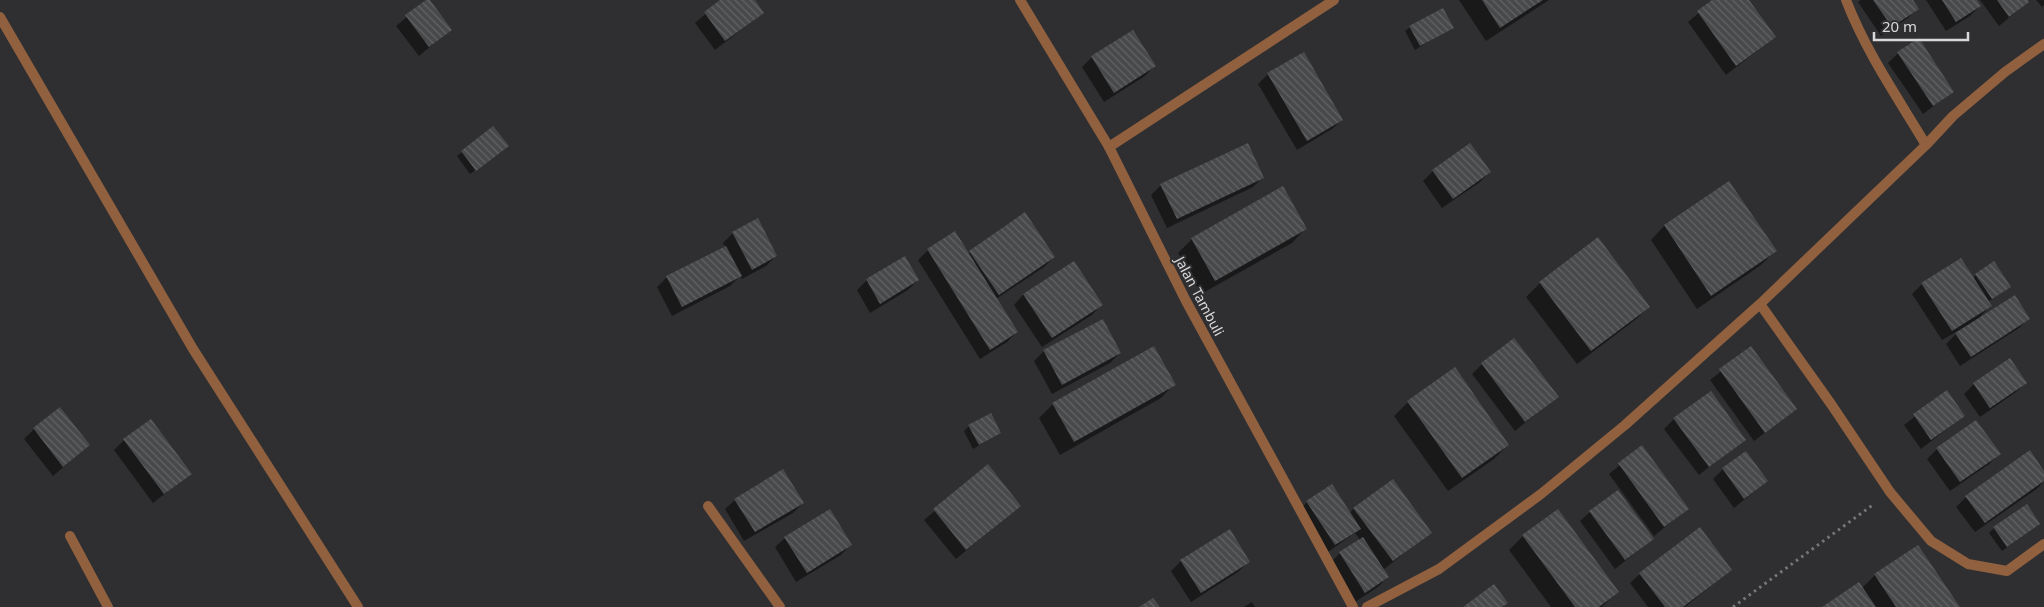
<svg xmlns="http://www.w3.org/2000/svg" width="2044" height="607" font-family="'Noto Sans',sans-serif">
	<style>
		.shadow { fill: #0007 }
		.building { fill: url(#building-back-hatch) }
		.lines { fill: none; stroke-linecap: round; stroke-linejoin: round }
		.path { stroke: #777779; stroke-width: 3; stroke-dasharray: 2.5 4; stroke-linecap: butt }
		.minor { stroke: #90603f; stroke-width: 10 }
		.tertiary { stroke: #90603f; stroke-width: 10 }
		.labels { text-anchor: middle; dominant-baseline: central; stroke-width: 4; stroke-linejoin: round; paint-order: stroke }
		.street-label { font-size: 14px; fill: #d9d9db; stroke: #2f2f31 }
	</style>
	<defs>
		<pattern id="building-back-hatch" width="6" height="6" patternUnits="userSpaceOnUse" patternTransform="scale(1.25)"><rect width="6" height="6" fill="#48494b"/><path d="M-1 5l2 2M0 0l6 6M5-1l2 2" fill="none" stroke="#626364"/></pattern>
	</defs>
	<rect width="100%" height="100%" fill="#2f2f31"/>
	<path class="shadow" d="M428,0L450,30L419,56L396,26Z
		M722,0H753L763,13L715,50L695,23Z
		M1459,0H1549L1486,41Z
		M1714,0H1748L1775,37L1726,75L1688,22Z
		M1861,0H1912L1917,8L1908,18L1881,36L1858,2Z
		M1926,0H1976L1980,6L1970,16L1946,31Z
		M1980,0H2026L2028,2L1999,26Z
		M2036,0H2044V5L2042,7Z
		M1410,27H1452L1415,50L1405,31Z
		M1898,53L1952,92L1923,114L1888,63Z
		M1092,57L1154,66L1145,76L1104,102L1082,67Z
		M1268,74L1342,120L1332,129L1297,150L1258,84Z
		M502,151L470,174L457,156L462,152Z
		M1433,171L1490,172L1480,182L1442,208L1423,181Z
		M1263,177L1253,187L1167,228L1151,195L1161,185Z
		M1729,183L1775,251L1761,265L1697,309L1651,240L1664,226Z
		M1305,229L1292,243L1201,294L1178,253L1192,239Z
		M733,233L776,256L766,266L742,279L740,276L730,286L672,316L657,287L667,277L726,248L723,243Z
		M928,250L968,254L970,252L1054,257L1044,267L996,299L1017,332L1007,342L980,359L918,260Z
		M904,257L918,280L908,290L870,313L857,290L867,280Z
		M1074,262L1101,305L1092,315L1042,347L1014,305L1023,295Z
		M1976,275L2009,287L1988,302L1991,305L1977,320L2029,318L2019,328L1960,366L1946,344L1960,330L1942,340L1912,294L1922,284L1973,278Z
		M1540,283L1649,307L1635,320L1577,364L1526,297Z
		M1751,348L1796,409L1754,441L1710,380Z
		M1044,351L1120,353L1110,363L1052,394L1034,361Z
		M2010,359L2026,382L2016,392L1980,417L1964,394L1974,384Z
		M1482,364L1557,397L1515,431L1472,374Z
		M1174,384L1161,398L1060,455L1039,418L1053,404Z
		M1947,392L1964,416L1921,449L1904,425Z
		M1408,402L1508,445L1494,459L1448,491L1394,416Z
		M1674,419L1744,439L1699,475L1664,429Z
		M969,426L1000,433L973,449L964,431Z
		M34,429L89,445L53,476L24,439Z
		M124,440L190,474L153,503L114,450Z
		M1642,447L1687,509L1654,536L1609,474Z
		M1937,449L1999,454L1989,464L1950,491L1927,459Z
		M988,466L1020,506L956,559L924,520Z
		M1723,469L1767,481L1734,508L1713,479Z
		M2044,473V481L2038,488L1975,532L1956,507L1966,497Z
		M735,500L803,503L793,513L744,541L725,509Z
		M1307,502L1349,514L1354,508L1430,533L1383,570L1388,577L1378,587L1355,602L1330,563L1340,553L1360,540L1355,533L1325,554L1297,512Z
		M1590,512L1652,539L1615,569L1580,521Z
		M1994,528H2034L2002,551L1989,533Z
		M1523,536L1617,592L1602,607H1551L1509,550Z
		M785,538L850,545L841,555L796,582L775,547Z
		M1917,546L1959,607H1824L1861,589L1875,575Z
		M1181,561L1248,562L1238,572L1191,602L1171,571Z
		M1731,570L1685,607H1648L1630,583L1640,574Z
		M1252,602L1255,607H1244Z"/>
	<path class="building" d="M426,0H430L452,30L429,47L405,15Z
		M720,0H755L764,13L725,41L704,12Z
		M1482,0H1543L1500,28Z
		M1712,0H1749L1776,37L1736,66L1697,11Z
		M1873,0H1913L1919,9L1892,27Z
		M1942,0H1977L1981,6L1956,22Z
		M1997,0H2028L2029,2L2009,17Z
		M1443,8L1454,28L1420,46L1409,26Z
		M1133,30L1156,66L1114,93L1091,56Z
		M1919,38L1954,92L1933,106L1897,52Z
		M1304,52L1343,120L1307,141L1267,73Z
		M493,126L509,146L476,171L461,151Z
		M1248,143L1264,178L1177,219L1160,184Z
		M1470,143L1491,172L1453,199L1432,170Z
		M1729,181L1777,251L1711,296L1664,225Z
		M1283,186L1307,229L1215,281L1191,238Z
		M1025,212L1055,257L999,295L969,251Z
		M758,218L777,256L752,270L732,232Z
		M955,231L1018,332L990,350L927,249Z
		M1598,237L1650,307L1591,351L1539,282Z
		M726,246L742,276L682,307L666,276Z
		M905,256L919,280L880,304L866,279Z
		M1961,258L1992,306L1952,331L1921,283Z
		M1074,261L1103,305L1052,338L1023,294Z
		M1994,261L2011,287L1992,299L1975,274Z
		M2015,295L2030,319L1971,357L1955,333Z
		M1103,319L1121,353L1062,385L1043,350Z
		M1514,338L1559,397L1525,422L1481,363Z
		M1154,346L1176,385L1074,442L1052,403Z
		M1751,346L1797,409L1765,433L1719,369Z
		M2010,358L2027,383L1990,408L1973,383Z
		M1455,367L1509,445L1462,478L1407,401Z
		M1947,390L1965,416L1931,440L1913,414Z
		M1711,391L1746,440L1709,467L1673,418Z
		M60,407L90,445L63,467L33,428Z
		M991,413L1001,433L979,445L968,425Z
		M151,419L192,474L164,494L123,439Z
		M1976,420L2001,454L1960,482L1936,448Z
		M1642,445L1689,509L1664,527L1618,463Z
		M2030,450L2044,471V481L1985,523L1965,496Z
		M1746,451L1768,481L1744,499L1722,468Z
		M988,464L1021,506L966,550L933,509Z
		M783,469L804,503L755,532L734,499Z
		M1393,479L1432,533L1393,561L1353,508Z
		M1332,484L1361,529L1335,545L1306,501Z
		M1618,490L1654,539L1625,560L1589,511Z
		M2027,504L2040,524L2007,547L1993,527Z
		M830,509L852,545L807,573L784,537Z
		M1558,509L1619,592L1599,607H1575L1522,535Z
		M1700,527L1732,570L1683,607H1665L1639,573Z
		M1230,529L1250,562L1201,593L1180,560Z
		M1363,537L1389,577L1365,593L1339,552Z
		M1918,545L1960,607H1896L1874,574Z
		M1859,582L1876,607H1822Z
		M1494,584L1508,603L1502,607H1463Z
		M1153,598L1160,607H1139Z"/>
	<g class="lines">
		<path class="path" d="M1733,607L1874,504"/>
		<path class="minor" d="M1846,0C1866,52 1898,98 1926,145
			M0,17L193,349L358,607
			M1109,147L1334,0
			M1760,304L1831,404L1890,492L1931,541L1968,564L2007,571L2044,544
			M708,506L780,607
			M70,536L108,607
			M1367,607L1439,569L1541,494L1625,425L1760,304L1926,145L1953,116L2005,72L2044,44"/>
		<path class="tertiary" d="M1020,0L1109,147L1186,301L1353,607"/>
	</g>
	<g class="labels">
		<g class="street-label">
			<text transform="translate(1200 296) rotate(62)">Jalan Tambuli</text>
		</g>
	</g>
	<path d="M1874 32v8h94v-8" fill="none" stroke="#d9d9db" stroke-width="2.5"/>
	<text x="1882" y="32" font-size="15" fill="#d9d9db" stroke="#2f2f31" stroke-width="4" paint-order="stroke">20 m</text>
</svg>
